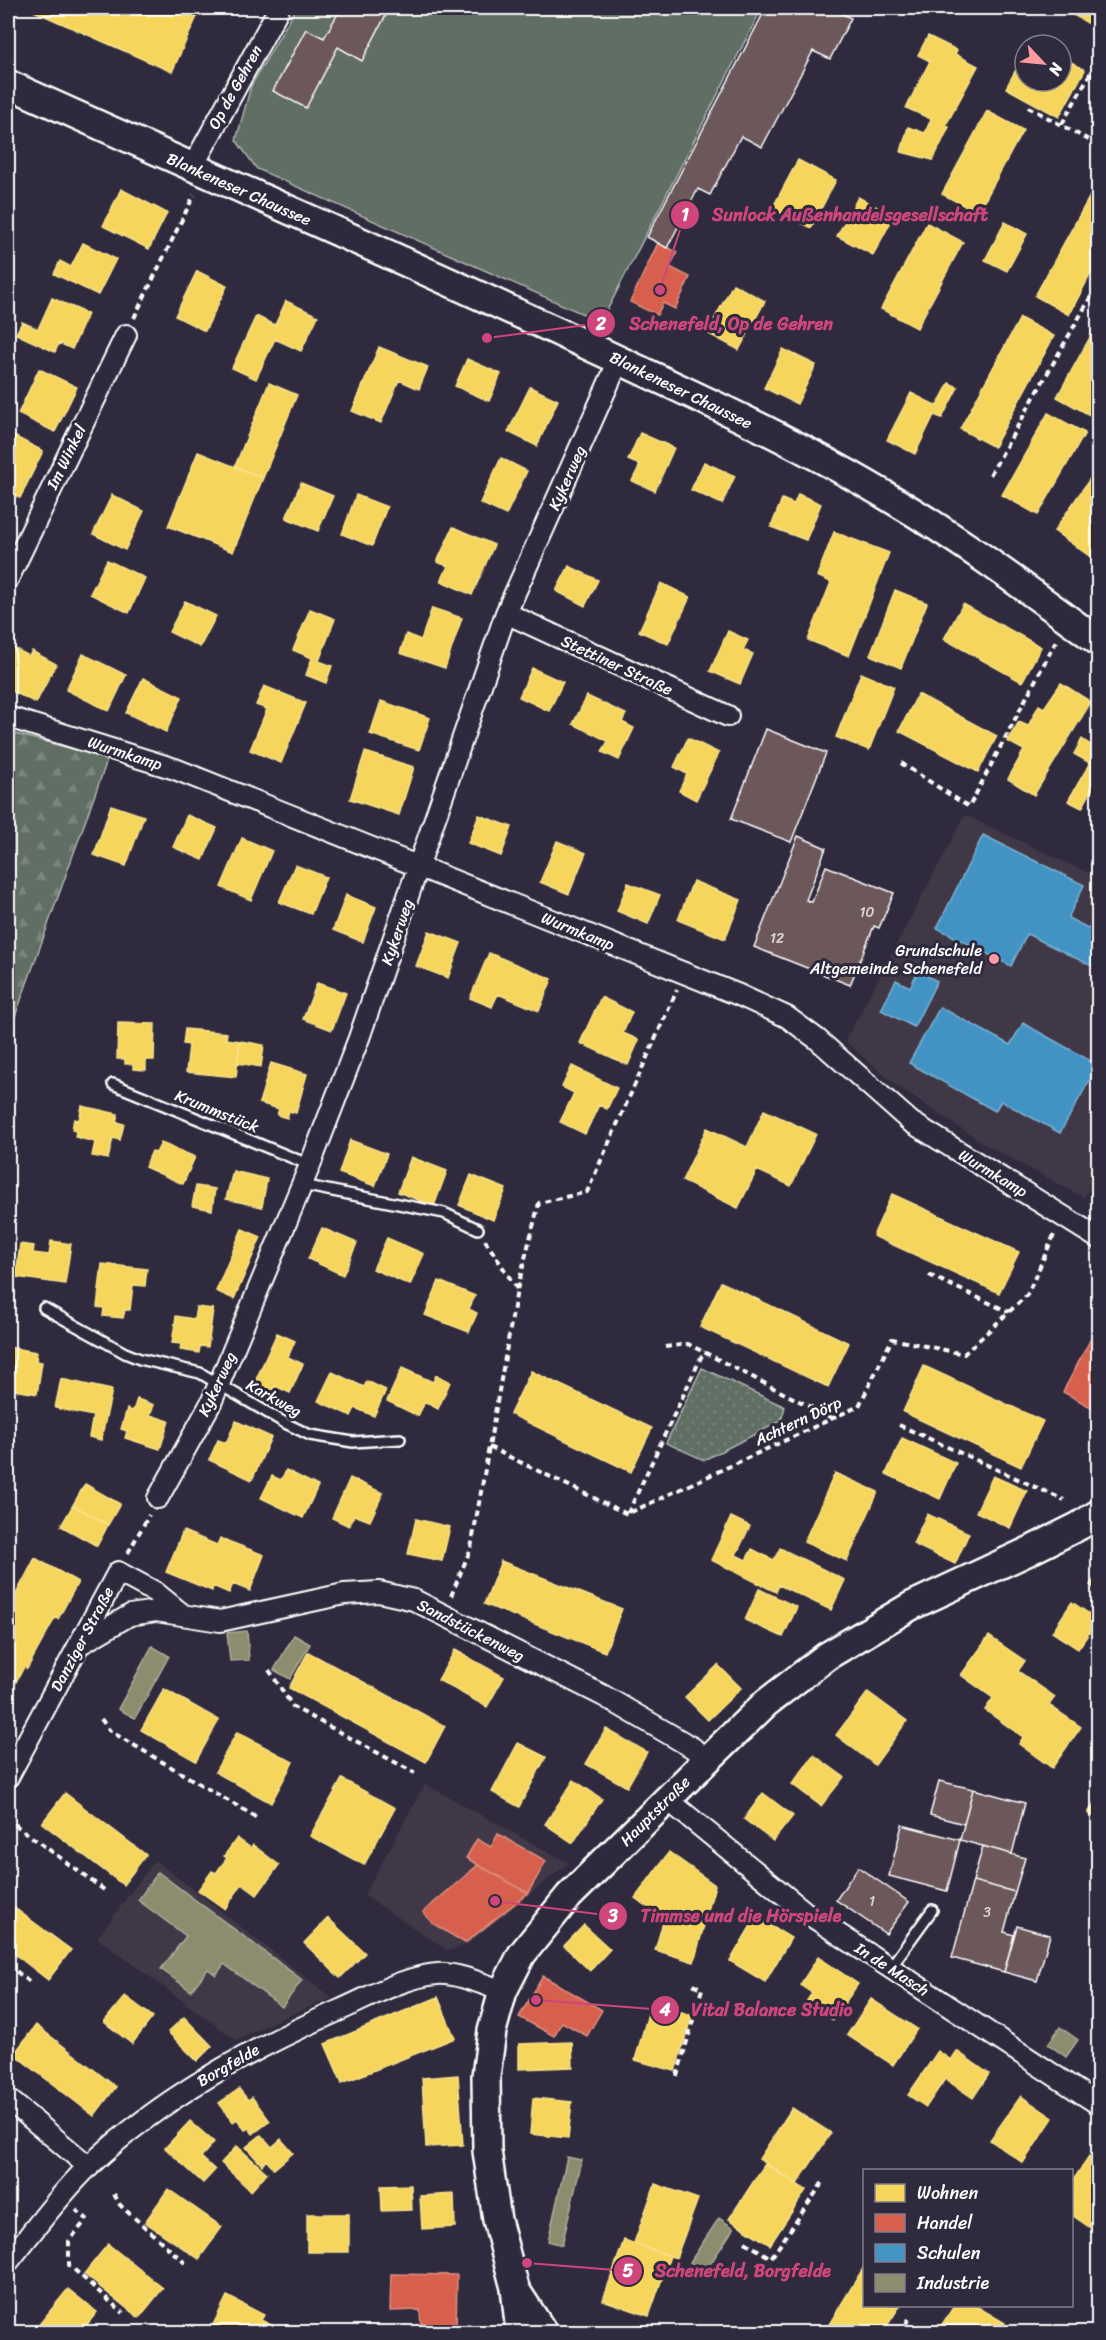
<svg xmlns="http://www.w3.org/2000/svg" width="1106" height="2340" font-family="Sriracha,sans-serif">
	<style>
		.built { fill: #413846 }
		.grass { fill: url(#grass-dots); stroke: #b0b6b2; stroke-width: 1.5 }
		.forest { fill: url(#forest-firs); stroke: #b0b6b2; stroke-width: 1.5 }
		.pitch { fill: #616e64; stroke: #b0b6b2; stroke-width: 1.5 }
		.homes { fill: #f6d55c; stroke: #f9e28d; stroke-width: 1.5 }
		.shops { fill: #d6604d; stroke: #e29082; stroke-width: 1.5 }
		.schools { fill: #4393c3; stroke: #7bb3d5; stroke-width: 1.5 }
		.industry { fill: #8c8c6e; stroke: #aeae9a; stroke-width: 1.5 }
		.building { fill: #6c595a; stroke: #fff; stroke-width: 1.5 }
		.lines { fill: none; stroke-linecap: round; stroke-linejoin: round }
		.service-casing { stroke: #fff; stroke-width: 14 }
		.minor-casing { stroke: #fff; stroke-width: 24 }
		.secondary-casing { stroke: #fff; stroke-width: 32 }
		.path { stroke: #fff; stroke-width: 4; stroke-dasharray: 6 4.5; stroke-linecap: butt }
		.service { stroke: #2f2a3d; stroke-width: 9 }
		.minor { stroke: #2f2a3d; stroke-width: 20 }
		.secondary { stroke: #2f2a3d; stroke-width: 27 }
		.poi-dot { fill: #ff9aa2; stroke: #2f2a3d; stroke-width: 2 }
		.labels { text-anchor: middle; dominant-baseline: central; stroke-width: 6; stroke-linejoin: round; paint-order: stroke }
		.number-label { font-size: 14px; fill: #dad6d6 }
		.street-label { font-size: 16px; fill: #fff; stroke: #2f2a3d }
		.poi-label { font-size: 16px; fill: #fff; stroke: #2f2a3d; text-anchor: end }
		.leader { fill: none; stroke: #ce467c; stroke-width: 2 }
		.callout-dot { fill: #ce467c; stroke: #2f2a3d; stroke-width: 2 }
		.mark-label { font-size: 18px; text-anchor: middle; font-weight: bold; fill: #fff }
		.callout-label { font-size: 18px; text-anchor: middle; font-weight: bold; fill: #ce467c; stroke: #2f2a3d; stroke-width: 6; stroke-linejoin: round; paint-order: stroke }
	</style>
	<defs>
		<pattern id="grass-dots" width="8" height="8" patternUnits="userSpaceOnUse" patternTransform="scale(1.5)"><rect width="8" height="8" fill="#616e64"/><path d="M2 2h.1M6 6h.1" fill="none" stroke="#79847b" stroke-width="1.8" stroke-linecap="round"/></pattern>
		<pattern id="forest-firs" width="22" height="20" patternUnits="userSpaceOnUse" patternTransform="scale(1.5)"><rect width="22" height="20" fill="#616e64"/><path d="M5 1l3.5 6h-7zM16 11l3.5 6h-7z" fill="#79847b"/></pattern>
	</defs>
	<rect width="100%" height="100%" fill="#2f2a3d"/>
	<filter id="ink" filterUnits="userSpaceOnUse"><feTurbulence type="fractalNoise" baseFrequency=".0167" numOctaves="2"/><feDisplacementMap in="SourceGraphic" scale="12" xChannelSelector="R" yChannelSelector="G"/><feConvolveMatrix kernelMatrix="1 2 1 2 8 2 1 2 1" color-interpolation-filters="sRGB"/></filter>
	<g filter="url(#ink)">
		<path class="built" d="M965,815L1095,876L1098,870V1171L1084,1198L986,1145L897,1086L845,1041Z
			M425,1784L568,1863L467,1945L449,1951L364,1895Z
			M155,1860L332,1998L280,2019L236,2040L97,1938Z"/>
		<path class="grass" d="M702,1368L785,1407L781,1421L704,1460L666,1443Z"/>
		<path class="forest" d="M8,732L108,758L8,1036Z"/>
		<path class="pitch" d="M296,8H762L601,322L257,169L236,140L251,86Z"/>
		<path class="homes" d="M27,8H188L199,12L172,72Z
			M1061,8H1098V29Z
			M928,36L957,50L955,54L978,66L946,125L949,127L933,160L901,152L908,127L925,133L931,119L906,108L930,61L918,55Z
			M1025,53V81H1061V56L1085,70L1059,117L1006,88Z
			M987,111L1023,130L978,213L942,194Z
			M798,160L836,180L811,228L772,209Z
			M1096,185L1098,186V260L1069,315L1035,296Z
			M121,189L167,213L149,249L103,226Z
			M858,197L894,216L873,255L837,236Z
			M1005,222L1027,234L1007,271L985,260Z
			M927,223L963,242L917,328L881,309Z
			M83,243L116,259L98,295L54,274L60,261L71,267Z
			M197,271L227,286L205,331L175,316Z
			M733,284L765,301L739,350L707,333Z
			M52,298L88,314L72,349L59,343L55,352L16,334L22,322L38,329Z
			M286,301L318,316L301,351L275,339L256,379L232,368L256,316L275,325Z
			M1020,318L1054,336L994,447L960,429Z
			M1098,323V412L1095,418L1057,397Z
			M379,347L428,367L419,389L399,380L381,423L352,411Z
			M783,349L816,365L797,404L764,388Z
			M467,359L501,374L489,401L455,386Z
			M39,369L77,387L55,432L18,414Z
			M269,383L297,395L263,478L235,466Z
			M949,383L958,387L942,418L934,415L915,454L887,440L911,393L937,406Z
			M530,387L558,400L537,446L508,432Z
			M1048,413L1085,433L1038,515L1002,495Z
			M8,433L43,451L20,498L8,492Z
			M640,433L674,448L655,491L632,481L640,465L628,460Z
			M198,452L263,478L233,552L168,526Z
			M501,458L527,471L506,515L480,503Z
			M704,462L735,476L722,504L691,490Z
			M1098,467V555L1095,560L1054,531Z
			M301,483L333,496L318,531L286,518Z
			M798,494L821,504L806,540L771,527L782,499L794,504Z
			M112,495L144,511L125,550L93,534Z
			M356,495L387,507L372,546L342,534Z
			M453,527L494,545L472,595L441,581L448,566L437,562Z
			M834,532L889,553L849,656L808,640L831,582L817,576Z
			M107,560L145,578L129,613L90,594Z
			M569,566L598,580L585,606L556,591Z
			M661,583L690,597L668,644L639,631Z
			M895,590L927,603L901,668L870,655Z
			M185,601L216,616L200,647L169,632Z
			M963,604L1041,647L1022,682L944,639Z
			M432,608L462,618L445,668L400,653L406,634L421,640Z
			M310,609L335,619L319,661L332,666L326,683L306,675L312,658L293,650Z
			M728,631L748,640L743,650L753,654L740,684L710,671Z
			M8,645L29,656L32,651L56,664L36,703L12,691L10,695L8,693Z
			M83,654L126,675L109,711L66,690Z
			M532,668L563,682L549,711L519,697Z
			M861,673L894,687L869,750L836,737Z
			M143,678L182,697L166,732L126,713Z
			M1061,683L1091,702L1034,795L1008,779L1024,750L1007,741L1019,722L1028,726L1039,705L1044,708Z
			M264,686L306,703L281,763L250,750L267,709L256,705Z
			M918,694L997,736L978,772L899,731Z
			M587,696L626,714L622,722L634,728L619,760L602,752L608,741L573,724Z
			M381,701L430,718L419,750L370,734Z
			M688,738L719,753L696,800L679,791L687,774L674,767Z
			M1082,739L1098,750V779L1082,808L1068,801L1090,763L1074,754Z
			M365,752L414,767L399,815L350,799Z
			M111,805L144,816L126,866L94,855Z
			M187,815L217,828L203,860L173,847Z
			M479,815L512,827L501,856L468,843Z
			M242,838L272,851L251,900L221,887Z
			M557,841L586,853L569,894L540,882Z
			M295,865L326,877L311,914L279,902Z
			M693,881L741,900L725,939L678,920Z
			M628,883L660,895L648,924L617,911Z
			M346,895L376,907L363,942L333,930Z
			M429,931L461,943L448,978L416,966Z
			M489,953L552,979L539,1011L498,994L492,1007L470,998Z
			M317,983L346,993L332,1030L303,1019Z
			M601,997L632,1012L623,1033L639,1040L628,1065L580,1043Z
			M118,1023L155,1024L154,1060H146V1070L133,1069V1064H125V1059H117Z
			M185,1029L227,1033L226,1039L240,1041L236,1077L186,1072L189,1045L183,1044Z
			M240,1041L264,1045L261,1067L237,1063Z
			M271,1063L307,1074L296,1113L289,1111L287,1118L277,1115L279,1109L259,1103Z
			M572,1066L617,1088L607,1109L599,1105L585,1134L560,1122L574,1093L562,1087Z
			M82,1106L118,1114L116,1122L124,1124L120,1140L113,1138L108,1159L92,1156L95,1142L75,1137L76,1131L72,1130L74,1119L79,1120Z
			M764,1110L816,1134L791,1186L757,1170L738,1208L682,1181L707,1128L747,1147Z
			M350,1140L387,1154L375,1186L339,1173Z
			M161,1143L195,1157L183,1184L145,1167L152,1151L156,1153Z
			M411,1157L447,1171L434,1206L398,1192Z
			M233,1171L267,1179L262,1207L226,1199Z
			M471,1175L506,1189L493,1220L459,1205Z
			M196,1186L215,1189L212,1210L192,1206Z
			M892,1194L1019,1252L999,1293L873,1236Z
			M322,1228L357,1243L343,1275L308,1259Z
			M242,1229L261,1237L234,1299L216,1291Z
			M387,1238L424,1254L410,1285L373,1269Z
			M51,1241L71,1244L65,1284L16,1277L20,1244L34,1246L33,1253L49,1255Z
			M102,1264L147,1269L145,1286L133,1285L130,1310H125L123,1318L103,1316L104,1308L97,1307Z
			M439,1281L475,1296L469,1309L477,1313L469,1332L425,1315Z
			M721,1282L849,1343L828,1387L700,1327Z
			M196,1307L213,1309L208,1347L200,1346L199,1353L180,1350L181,1344L172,1343L176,1316L194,1319Z
			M277,1333L295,1341L288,1357L303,1364L290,1393L275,1386L271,1393L253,1386Z
			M8,1347L37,1352L36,1361L42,1362L37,1394L8,1389Z
			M924,1366L1043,1421L1021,1467L903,1412Z
			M402,1368L433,1382L436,1375L450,1382L438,1409L425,1402L418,1416L387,1401Z
			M531,1371L652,1428L631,1472L510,1414Z
			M332,1372L364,1387L367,1381L386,1390L374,1416L355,1408L351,1416L318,1401Z
			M61,1379L112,1390L101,1440L89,1437L93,1416L55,1408Z
			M137,1399L154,1405L150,1415L169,1421L160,1449L125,1438L127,1431L121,1429L127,1409L133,1411Z
			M236,1421L271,1437L252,1480L209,1460L218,1440L226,1443Z
			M902,1438L956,1463L940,1499L886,1474Z
			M286,1470L318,1486L303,1518L261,1498L272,1476L281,1480Z
			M835,1473L878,1492L847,1561L804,1542Z
			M993,1476L1027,1491L1010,1528L976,1512Z
			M350,1478L383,1493L370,1521L354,1515L349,1526L332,1518Z
			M85,1484L120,1504L108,1525L73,1505Z
			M73,1505L108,1525L97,1546L61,1526Z
			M927,1514L969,1533L955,1564L913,1544Z
			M731,1517L750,1526L736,1555L746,1560L752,1549L774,1560L780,1548L845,1580L831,1610L779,1585L776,1592L711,1560Z
			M416,1519L450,1527L442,1561L408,1554Z
			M183,1531L217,1545L220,1538L264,1555L250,1591L233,1584L229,1593L213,1586L212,1591L166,1572Z
			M35,1558L78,1582L58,1619L55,1618L27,1669L24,1667L8,1697V1603L13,1593L16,1594Z
			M501,1561L622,1609L605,1652L484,1604Z
			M1098,1573V1591L1090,1585Z
			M759,1589L797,1607L783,1637L745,1620Z
			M1072,1602L1098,1620L1078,1649L1052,1632Z
			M989,1636L1025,1661L1018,1671L1055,1697L1049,1705L1081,1727L1052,1768L1019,1744L1023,1737L985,1710L993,1698L961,1675Z
			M455,1650L504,1677L487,1707L438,1680Z
			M308,1652L445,1726L426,1762L289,1688Z
			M718,1665L741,1688L708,1720L685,1697Z
			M164,1689L219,1720L196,1761L141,1730Z
			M868,1692L907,1721L875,1765L836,1735Z
			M606,1729L647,1752L627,1787L586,1764Z
			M237,1732L293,1762L271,1803L215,1772Z
			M518,1743L546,1757L519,1807L492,1792Z
			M814,1755L844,1777L821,1806L792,1784Z
			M342,1779L395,1808L364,1865L310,1836Z
			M574,1780L602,1799L573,1843L545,1824Z
			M65,1793L146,1855L123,1885L42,1823Z
			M763,1793L793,1816L773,1841L744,1819Z
			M1098,1798V1820L1088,1813Z
			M237,1838L251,1848L253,1845L279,1865L257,1895L242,1884L225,1909L198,1890L212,1871L216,1873L227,1858L224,1856Z
			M669,1852L715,1885L694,1962L655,1950L664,1919L635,1898Z
			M8,1903L71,1950L48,1980L8,1949Z
			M756,1917L791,1938L765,1982L730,1961Z
			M328,1918L365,1953L340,1978L304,1943Z
			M584,1925L610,1949L590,1971L564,1946Z
			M818,1957L858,1984L833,2020L806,2002L812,1993L800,1985Z
			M125,1996L153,2017L132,2044L104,2022Z
			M438,1997L455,2038L342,2083L325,2044Z
			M871,1999L917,2029L893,2065L847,2035Z
			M651,2003L692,2015L675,2071L635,2060Z
			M184,2017L212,2046L197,2061L168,2032Z
			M36,2025L116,2087L94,2116L14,2054Z
			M572,2042L573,2067L519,2069V2044Z
			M938,2051L951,2060L957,2051L989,2074L973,2098L945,2079L926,2107L908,2095Z
			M458,2075L463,2145L426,2147L422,2078Z
			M239,2089L248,2100L252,2097L270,2121L253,2134L249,2128L245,2130L237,2119L233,2122L219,2103Z
			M1021,2096L1053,2118L1023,2163L990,2140Z
			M533,2098L572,2102L568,2138L530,2134Z
			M792,2108L831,2133L797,2184L759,2159Z
			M190,2121L214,2142L201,2157L215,2170L203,2183L165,2148Z
			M261,2135L272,2147L281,2139L293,2153L274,2169L266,2160L262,2165L246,2147Z
			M8,2143L14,2148L8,2156Z
			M237,2146L267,2173L251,2191L221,2163Z
			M1089,2156L1098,2162V2233L1072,2215V2182Z
			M765,2164L806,2190L770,2245L729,2219Z
			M655,2184L698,2199L676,2258L634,2243Z
			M411,2185L412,2210L382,2211L381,2186Z
			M168,2189L222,2227L199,2259L145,2222Z
			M454,2194L455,2227L422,2229L420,2196Z
			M307,2214H349V2252H307Z
			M624,2240L670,2256L649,2316L603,2300Z
			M108,2244L163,2288L139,2318L84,2274Z
			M864,2267V2306H900L883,2332H838L828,2326Z
			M68,2289L97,2312L81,2332H33Z
			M227,2296L264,2315L261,2320L285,2332H218L211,2329Z
			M954,2306H976L1005,2323L999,2332H937Z"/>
		<path class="shops" d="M658,243L677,252L670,267L690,277L675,309L663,303L657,315L630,302Z
			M1098,1325V1411L1063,1392Z
			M498,1834L546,1861L528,1893L466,1858L477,1839L491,1847Z
			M478,1865L528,1893L465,1943L432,1923L423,1912Z
			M543,1976L602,2010L587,2036L562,2022L554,2036L519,2017Z
			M391,2274L457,2275L456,2332H427L421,2329L420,2310L390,2311Z"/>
		<path class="schools" d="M983,835L1084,885L1068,918L1098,933V969L1027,934L1011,966L937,928Z
			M918,971L937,981L914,1027L881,1010L896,980L910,987Z
			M940,1007L1010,1045L1023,1023L1098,1065L1060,1133L1001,1101L995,1111L909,1063Z"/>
		<path class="industry" d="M247,1631L249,1660L230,1661L227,1633Z
			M294,1635L310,1644L290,1679L274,1670Z
			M152,1646L169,1656L135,1718L118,1709Z
			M158,1872L302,1980L282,2007L224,1964L216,1975L208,1969L191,1991L161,1969L186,1936L138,1900Z
			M1098,1979V1990L1096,1991L1092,1981Z
			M1060,2027L1078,2040L1066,2057L1048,2044Z
			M567,2157L582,2160L562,2245L548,2241Z
			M719,2218L734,2228L705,2272L690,2262Z"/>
		<path class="building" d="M341,8H382L388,11L362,61L338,47L306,108L273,91L306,29L324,38Z
			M766,8H830L851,18L830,59L813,51L762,147L741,136L710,195L698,189L667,248L647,237Z
			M766,729L826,753L791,842L731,819Z
			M798,836L826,848L806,900L812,902L826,866L894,893L879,928L874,926L850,985L754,947Z
			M939,1781L973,1789L964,1824L930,1815Z
			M973,1789L1025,1803L1012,1854L960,1840Z
			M902,1825L960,1840L947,1891L889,1876Z
			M983,1846L1025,1858L1015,1892L973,1881Z
			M858,1867L909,1902L886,1934L836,1900Z
			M973,1881L1015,1892L1004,1932L1014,1935L1004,1972L952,1958Z
			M1017,1926L1050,1935L1037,1981L1004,1972Z"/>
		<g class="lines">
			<g class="service-casing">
				<path id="service" d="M113,1084L310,1165
					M302,1185L444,1213L478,1229
					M44,1308L125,1353L140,1359L200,1373L285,1423L310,1435L353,1442L400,1439
					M890,1968L932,1910"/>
			</g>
			<g class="minor-casing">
				<path id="minor" d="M192,168L279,8
					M8,579L126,335
					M506,613L728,716
					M8,717L175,769L739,995L787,1017L817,1039L911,1122L1098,1238
					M158,1498L211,1403L310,1165L359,1038L506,613L619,360
					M79,1645L130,1615L156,1611L220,1621L344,1594L379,1592L414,1600L604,1696L693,1748L706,1761
					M8,1777L118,1572L155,1592L182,1614
					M667,1799L805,1912L1098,2104
					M8,2099L89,2167
					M8,2262C34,2230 60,2194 90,2165C163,2097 249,2050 340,2010C370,1997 403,1977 437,1974C455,1972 486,1985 503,1991"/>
			</g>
			<g class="secondary-casing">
				<path id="secondary" d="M8,84C193,168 380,249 565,335C676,387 790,437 895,501C966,543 1032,593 1098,641
					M517,2292L543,2332
					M520,2332L515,2288L497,2220L487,2151L486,2076L492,2031L503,1991L522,1954L569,1896L706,1761L766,1703L827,1656L911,1606L1029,1551L1079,1526L1098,1514"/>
			</g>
			<path class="path" d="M1028,107L1098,145
				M1062,124L1091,72L1098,70
				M134,318L194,195
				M990,475L1098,284
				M901,763L969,807L1056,641
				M485,1240L517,1289
				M929,1275L1009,1312
				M665,1347L688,1344L832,1418
				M899,1425L1064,1500
				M489,1447L627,1514L859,1406L892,1339L964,1354L1027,1295L1054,1235
				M628,1513L704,1351
				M128,1553L149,1515
				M451,1596L471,1548L517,1290L539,1203L587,1192L677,990
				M269,1670L293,1707L415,1773
				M101,1719L110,1731L259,1819
				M8,1816L18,1827L107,1892
				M8,1965L30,1982
				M677,2076L702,1989L693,1984
				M114,2194L120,2205L185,2263
				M76,2210L87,2219L69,2241V2265L123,2313
				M745,2242L771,2258L823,2182
				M900,2332L909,2319"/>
			<use href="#service" class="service"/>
			<use href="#minor" class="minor"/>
			<use href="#secondary" class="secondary"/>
		</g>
	</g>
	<circle class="poi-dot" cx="994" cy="959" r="6"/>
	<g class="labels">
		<g class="number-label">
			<text x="867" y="912">10</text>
			<text x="777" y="938">12</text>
			<text x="872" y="1901">1</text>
			<text x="987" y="1912">3</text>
		</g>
		<g class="street-label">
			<text transform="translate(235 87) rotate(-61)">Op de Gehren</text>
			<text transform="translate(239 189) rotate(24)">Blankeneser Chaussee</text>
			<text transform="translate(681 390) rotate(26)">Blankeneser Chaussee</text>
			<text transform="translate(66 457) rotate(-64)">Im Winkel</text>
			<text transform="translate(567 478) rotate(-66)">Kykerweg</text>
			<text transform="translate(617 665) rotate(25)">Stettiner Straße</text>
			<text transform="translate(125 753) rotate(18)">Wurmkamp</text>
			<text transform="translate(578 931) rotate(22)">Wurmkamp</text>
			<text transform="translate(397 932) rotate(-71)">Kykerweg</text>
			<text transform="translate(217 1111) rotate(22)">Krummstück</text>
			<text transform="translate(993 1173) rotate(31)">Wurmkamp</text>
			<text transform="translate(217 1384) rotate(-65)">Kykerweg</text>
			<text transform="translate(274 1398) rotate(29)">Karkweg</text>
			<text transform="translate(798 1421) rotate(-25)">Achtern Dörp</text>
			<text transform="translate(471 1630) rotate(27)">Sandstückenweg</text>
			<text transform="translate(82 1639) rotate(-62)">Danziger Straße</text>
			<text transform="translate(655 1811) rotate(-45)">Hauptstraße</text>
			<text transform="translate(892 1969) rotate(33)">In de Masch</text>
			<text transform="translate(228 2065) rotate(-30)">Borgfelde</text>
		</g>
		<g class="poi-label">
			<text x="982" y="950">Grundschule<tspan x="982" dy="18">Altgemeinde Schenefeld</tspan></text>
		</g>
	</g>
	<path class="leader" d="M660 290L685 215M487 338L601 323M495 1901L613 1916M536 2000L665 2010M527 2263L628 2271"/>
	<g class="callout-dot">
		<circle cx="660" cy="290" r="6"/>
		<circle cx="487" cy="338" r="6"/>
		<circle cx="495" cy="1901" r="6"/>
		<circle cx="536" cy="2000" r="6"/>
		<circle cx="527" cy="2263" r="6"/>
		<circle cx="685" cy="215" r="15"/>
		<circle cx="601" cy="323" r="15"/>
		<circle cx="613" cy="1916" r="15"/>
		<circle cx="665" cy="2010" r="15"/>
		<circle cx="628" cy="2271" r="15"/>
	</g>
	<g class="mark-label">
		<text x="685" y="221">1</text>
		<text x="601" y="330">2</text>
		<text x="613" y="1922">3</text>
		<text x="665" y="2016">4</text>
		<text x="628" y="2277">5</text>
	</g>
	<g class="callout-label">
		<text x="850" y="221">Sunlock Außenhandelsgesellschaft</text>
		<text x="731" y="330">Schenefeld, Op de Gehren</text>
		<text x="741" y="1922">Timmse und die Hörspiele</text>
		<text x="772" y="2016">Vital Balance Studio</text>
		<text x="743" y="2277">Schenefeld, Borgfelde</text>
	</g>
	<rect width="1106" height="2340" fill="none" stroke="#2f2a3d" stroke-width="30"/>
	<rect x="15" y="15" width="1076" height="2310" fill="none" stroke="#fff" stroke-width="2" filter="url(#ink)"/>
	<rect x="863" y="2169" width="210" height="138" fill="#2f2a3d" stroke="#827f8b" stroke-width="1.5"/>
	<rect x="875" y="2184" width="30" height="18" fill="#f6d55c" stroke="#827f8b" stroke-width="1.5"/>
	<text x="917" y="2199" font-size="18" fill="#ffffff">Wohnen</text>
	<rect x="875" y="2214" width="30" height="18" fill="#d6604d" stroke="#827f8b" stroke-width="1.5"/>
	<text x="917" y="2229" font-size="18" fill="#ffffff">Handel</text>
	<rect x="875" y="2244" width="30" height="18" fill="#4393c3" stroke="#827f8b" stroke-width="1.5"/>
	<text x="917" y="2259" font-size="18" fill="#ffffff">Schulen</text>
	<rect x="875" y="2274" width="30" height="18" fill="#8c8c6e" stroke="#827f8b" stroke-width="1.5"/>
	<text x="917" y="2289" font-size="18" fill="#ffffff">Industrie</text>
	<g transform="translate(1043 63) rotate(116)"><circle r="28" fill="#2f2a3d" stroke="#827f8b" stroke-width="1.5"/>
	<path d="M0-4.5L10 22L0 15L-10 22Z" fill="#ff9aa2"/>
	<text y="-9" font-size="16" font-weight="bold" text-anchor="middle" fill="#ffffff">N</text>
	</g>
</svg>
